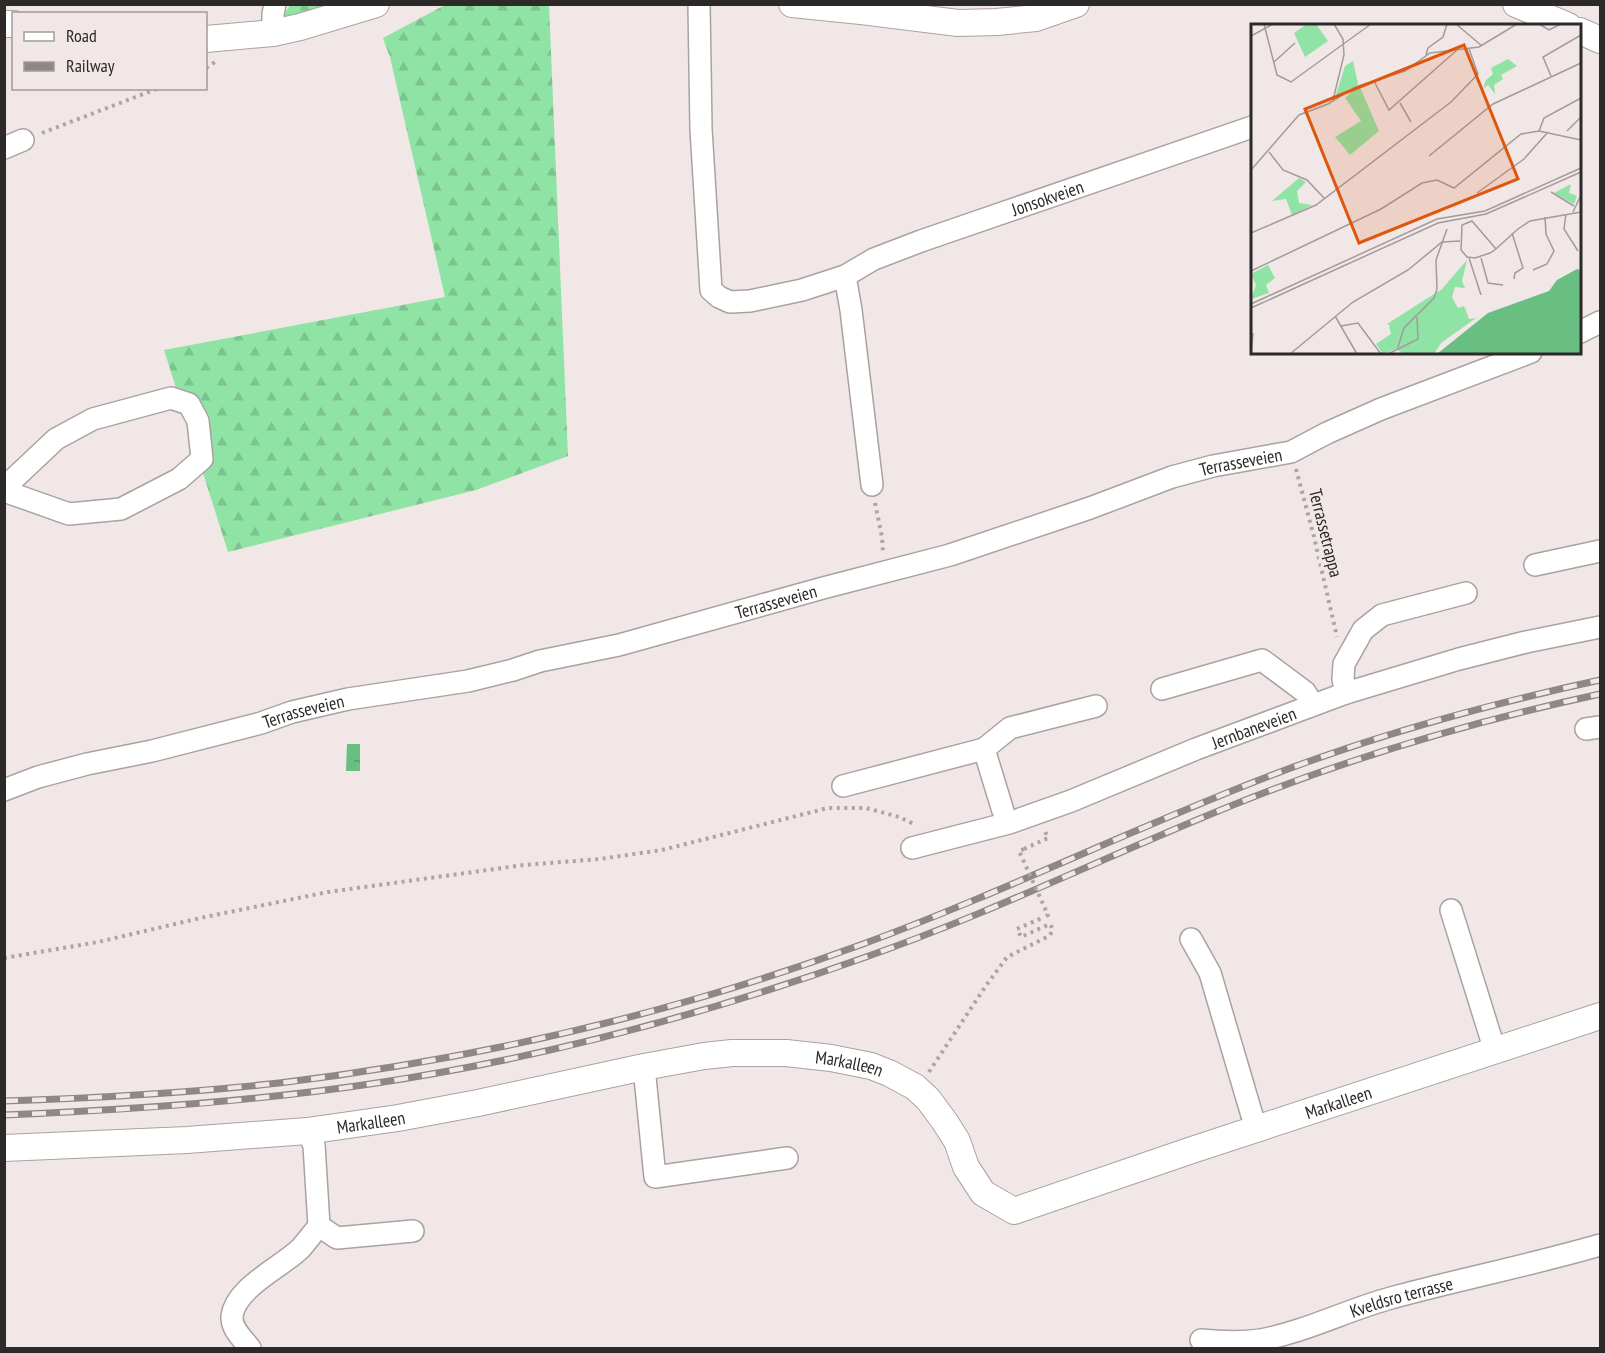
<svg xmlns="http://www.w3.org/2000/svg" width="1605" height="1353" font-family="'PT Sans Narrow',sans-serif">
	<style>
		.forest { fill: url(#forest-firs) }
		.water { fill: url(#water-ripples) }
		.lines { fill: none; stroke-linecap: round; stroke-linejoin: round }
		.minor-casing { stroke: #aba1a1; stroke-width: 24 }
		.major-casing { stroke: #aba1a1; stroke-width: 28 }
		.path { stroke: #ada5a5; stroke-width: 4; stroke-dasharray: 3 4.5; stroke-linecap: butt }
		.minor { stroke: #fff; stroke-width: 21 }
		.major { stroke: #fff; stroke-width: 26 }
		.rail-casing { stroke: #8e8787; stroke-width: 7 }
		.rail { stroke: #f1e7e7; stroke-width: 4.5; stroke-dasharray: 14; stroke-linecap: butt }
		.path-bridge { stroke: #ada5a5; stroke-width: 4; stroke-dasharray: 3 4.5; stroke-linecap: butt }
		.labels { text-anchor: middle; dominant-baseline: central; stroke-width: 6; stroke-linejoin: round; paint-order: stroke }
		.street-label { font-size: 18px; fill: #2d2929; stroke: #f1e7e7 }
		.inset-road { fill: none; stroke: #a39b9b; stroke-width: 1.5 }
		.view { fill: #df570d; fill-opacity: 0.15; stroke: #df570d; stroke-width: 3 }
		.inset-edge { fill: none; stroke: #2d2929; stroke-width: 3 }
	</style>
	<defs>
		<pattern id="forest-firs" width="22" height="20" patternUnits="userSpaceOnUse" patternTransform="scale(1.5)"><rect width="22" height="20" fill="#8fe3a5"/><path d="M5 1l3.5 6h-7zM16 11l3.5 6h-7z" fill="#7cc38e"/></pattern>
		<pattern id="water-ripples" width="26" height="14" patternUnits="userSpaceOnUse" patternTransform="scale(1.5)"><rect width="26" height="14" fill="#68bf81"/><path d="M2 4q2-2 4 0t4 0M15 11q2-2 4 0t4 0" fill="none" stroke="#569b6a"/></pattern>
	</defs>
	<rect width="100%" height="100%" fill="#f1e7e7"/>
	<path class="forest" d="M290,5H324L273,33Z
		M445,5H549L568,456L476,490L228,552L164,350L445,297L390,57L383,38Z"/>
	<path class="water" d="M347,744H360V771H346Z"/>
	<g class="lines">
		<g class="minor-casing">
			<g id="minor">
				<path id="s1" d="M699,4L701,129L711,290L719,297L730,302L750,301L802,290L845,276L874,259L921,241L1252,127"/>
				<path d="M273,33V14L275,4"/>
				<path d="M4,148L23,140"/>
				<path d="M845,276L851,310L872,485"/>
				<path d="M1580,332L1600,322"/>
				<path d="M4,488L56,439L93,419L171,398L189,404L198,421L202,459L179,479L121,509L69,514L4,491"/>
				<path d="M1535,565L1600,551"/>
				<path d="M1162,689L1262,660L1305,692L1313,705"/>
				<path d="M1346,693L1343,679L1344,664L1363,630L1382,615L1466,593"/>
				<path d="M1586,729L1600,727"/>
				<path d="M843,786L984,749"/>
				<path id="s2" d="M4,790L38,777L87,764L152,751L261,723L292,712L348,699L468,681L513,670L540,661L619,645L823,588L950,555L1090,508L1172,477L1213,466L1291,452L1327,433L1381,409L1531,352"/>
				<path d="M1003,811L984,749L1010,728L1096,706"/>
				<path id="s3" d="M912,848L1009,823L1071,801L1196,749L1346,693L1459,659L1526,642L1600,627"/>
				<path d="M1451,910L1495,1051"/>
				<path d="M1191,939L1210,973L1256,1129"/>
				<path d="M644,1067L655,1177L787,1158"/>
				<path d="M319,1226L337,1238L413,1231"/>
				<path id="s4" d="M1201,1340C1220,1342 1240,1343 1260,1340C1305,1332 1347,1310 1391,1298C1461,1279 1531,1265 1600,1245"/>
				<path d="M250,1348C243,1339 231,1329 232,1316C236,1287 282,1267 301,1248C307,1241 313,1233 319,1226L314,1145L307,1131"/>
			</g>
		</g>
		<g class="major-casing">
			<g id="major">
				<path d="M792,4L861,11L958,23L997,22L1036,18L1076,4"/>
				<path d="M1516,4L1568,26"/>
				<path d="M4,24H14"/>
				<path d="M1580,31L1600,40"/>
				<path d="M206,39L273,33L300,27L376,4"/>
				<path id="s5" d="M4,1148L187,1140L307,1131L398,1118L478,1103L644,1067L704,1056L732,1053H786L831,1058L871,1066L889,1073L915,1087L928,1099L945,1122L957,1141L966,1167L983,1193L1014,1211L1192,1150L1600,1016"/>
			</g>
		</g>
		<path class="path" d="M206,68L215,62
			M42,133L159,88
			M1296,469L1314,537L1337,637
			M875,503L882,537L883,552
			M1024,849L1048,838L1045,831
			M4,958L98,942L205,917L328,892L524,865L600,859L662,850L828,808H866L899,817L916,825
			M929,1072L985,987L1007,957L1049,936C1053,931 1053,929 1050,924L1021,937L1017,929L1044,917"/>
		<use href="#minor" class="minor"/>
		<use href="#major" class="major"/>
		<g class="rail-casing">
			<path id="rail" d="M4,1101C96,1098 188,1093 279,1083C478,1059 676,1013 863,944C1007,891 1144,823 1288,769C1390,731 1494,703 1600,680
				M4,1115C127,1110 249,1102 370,1084C539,1059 703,1015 863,958C989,914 1109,855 1233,805C1352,757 1475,721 1600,694"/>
		</g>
		<use href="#rail" class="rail"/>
		<path class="path-bridge" d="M1024,849L1019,851L1048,915L1044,917"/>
	</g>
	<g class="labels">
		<g class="street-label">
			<text stroke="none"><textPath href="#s1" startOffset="645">Jonsokveien</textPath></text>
			<text stroke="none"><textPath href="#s2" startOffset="1282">Terrasseveien</textPath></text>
			<text transform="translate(1326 533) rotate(76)">Terrassetrappa</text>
			<text stroke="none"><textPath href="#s2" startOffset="796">Terrasseveien</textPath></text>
			<text stroke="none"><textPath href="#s2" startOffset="310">Terrasseveien</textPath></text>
			<text stroke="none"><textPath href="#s3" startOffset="363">Jernbaneveien</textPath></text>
			<text stroke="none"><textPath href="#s5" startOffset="854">Markalleen</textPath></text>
			<text stroke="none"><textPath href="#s5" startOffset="1430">Markalleen</textPath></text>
			<text stroke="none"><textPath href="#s5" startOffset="368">Markalleen</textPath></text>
			<text stroke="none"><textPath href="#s4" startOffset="207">Kveldsro terrasse</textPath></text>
		</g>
	</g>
	<g transform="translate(1251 24)">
		<rect width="330" height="330" fill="#f1e7e7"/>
		<path d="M257,35L266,42L250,51L252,55L243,61L244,70L237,61L232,65L235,56L242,50L240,44ZM17,241L24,254L15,261L18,269L0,275L5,261L0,250Z" fill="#8fe3a5"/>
		<path d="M102,37L107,60L83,77L94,42ZM108,61L128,107L99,131L84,113L110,97L94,74ZM48,154L55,158L46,167L48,179L61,181L41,191L35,175L21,177ZM320,160L318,169L326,172L323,180L303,169ZM216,236L211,257L214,264L204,263L201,273L207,284L213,282L216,293L150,306L136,300L191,265Z" fill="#8fe3a5"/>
		<path d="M56,0H65L77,17L54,33L43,9ZM186,267L188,278L198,292L214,284L218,295L225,294L190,319L183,330H153L145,325L132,330L125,320L140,310L138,302L146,298L151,302L173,287Z" fill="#8fe3a5"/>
		<path d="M173 300a8 8 0 1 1 16 0a8 8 0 1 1-16 0Z" fill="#8fe3a5"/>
		<path d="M326,245L330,246V330H186L237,289L298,267L306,256Z" fill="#68bf81"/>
		<path class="inset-road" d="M13,0L26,51L40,58L120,0M205,0L231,22M288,0L298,6L310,0M0,12L22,0M175,31L177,24L192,13L196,0M23,38L44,19M300,52L292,33L330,11M123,57L138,86L206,26M82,76L93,31L92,15L83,0M149,79L160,98M288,107L293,94L330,74M316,107L330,93M18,128L32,146L56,156L73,174M178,132L242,80L330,39M0,146L48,91L77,80L104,63L154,47L179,29L228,23L266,0M300,168L323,182M226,169L273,135L297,108M322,188L330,171M315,190L313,205L327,227M0,209L65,181L200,78L227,50L218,25M261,209L272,244L264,249L263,255M245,225L221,197L211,201L210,226L216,233L224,234L239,229L245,225L247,223L267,205L279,197L330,188M218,234L230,271M230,234L237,259L252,261M282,246L296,240L303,227L295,210L294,193M0,247L130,185L171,159L186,156L203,164L270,110L288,107L330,116M0,280L186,195L234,187L330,144M0,284L187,199L235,190L330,148M84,292L106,330M90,302L107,299L130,330M147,323L153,304L183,274L186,265L185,236L196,205M0,329L2,309M39,330L102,278L157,246L191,218L209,217M137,330L167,315L166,293"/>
		<path class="view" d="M213,21L267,155L108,219L54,85Z"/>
		<rect width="330" height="330" class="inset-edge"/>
	</g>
	<rect width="1605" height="1353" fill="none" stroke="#2d2929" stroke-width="12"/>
	<rect x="12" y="12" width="195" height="78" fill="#f1e7e7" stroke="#a39b9b" stroke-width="1.5"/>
	<rect x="24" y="32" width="30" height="9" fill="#ffffff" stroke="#a39b9b" stroke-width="1.5"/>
	<text x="66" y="42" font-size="18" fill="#2d2929">Road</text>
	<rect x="24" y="62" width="30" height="9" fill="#8e8787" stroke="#a39b9b" stroke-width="1.5"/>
	<text x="66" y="72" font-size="18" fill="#2d2929">Railway</text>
</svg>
